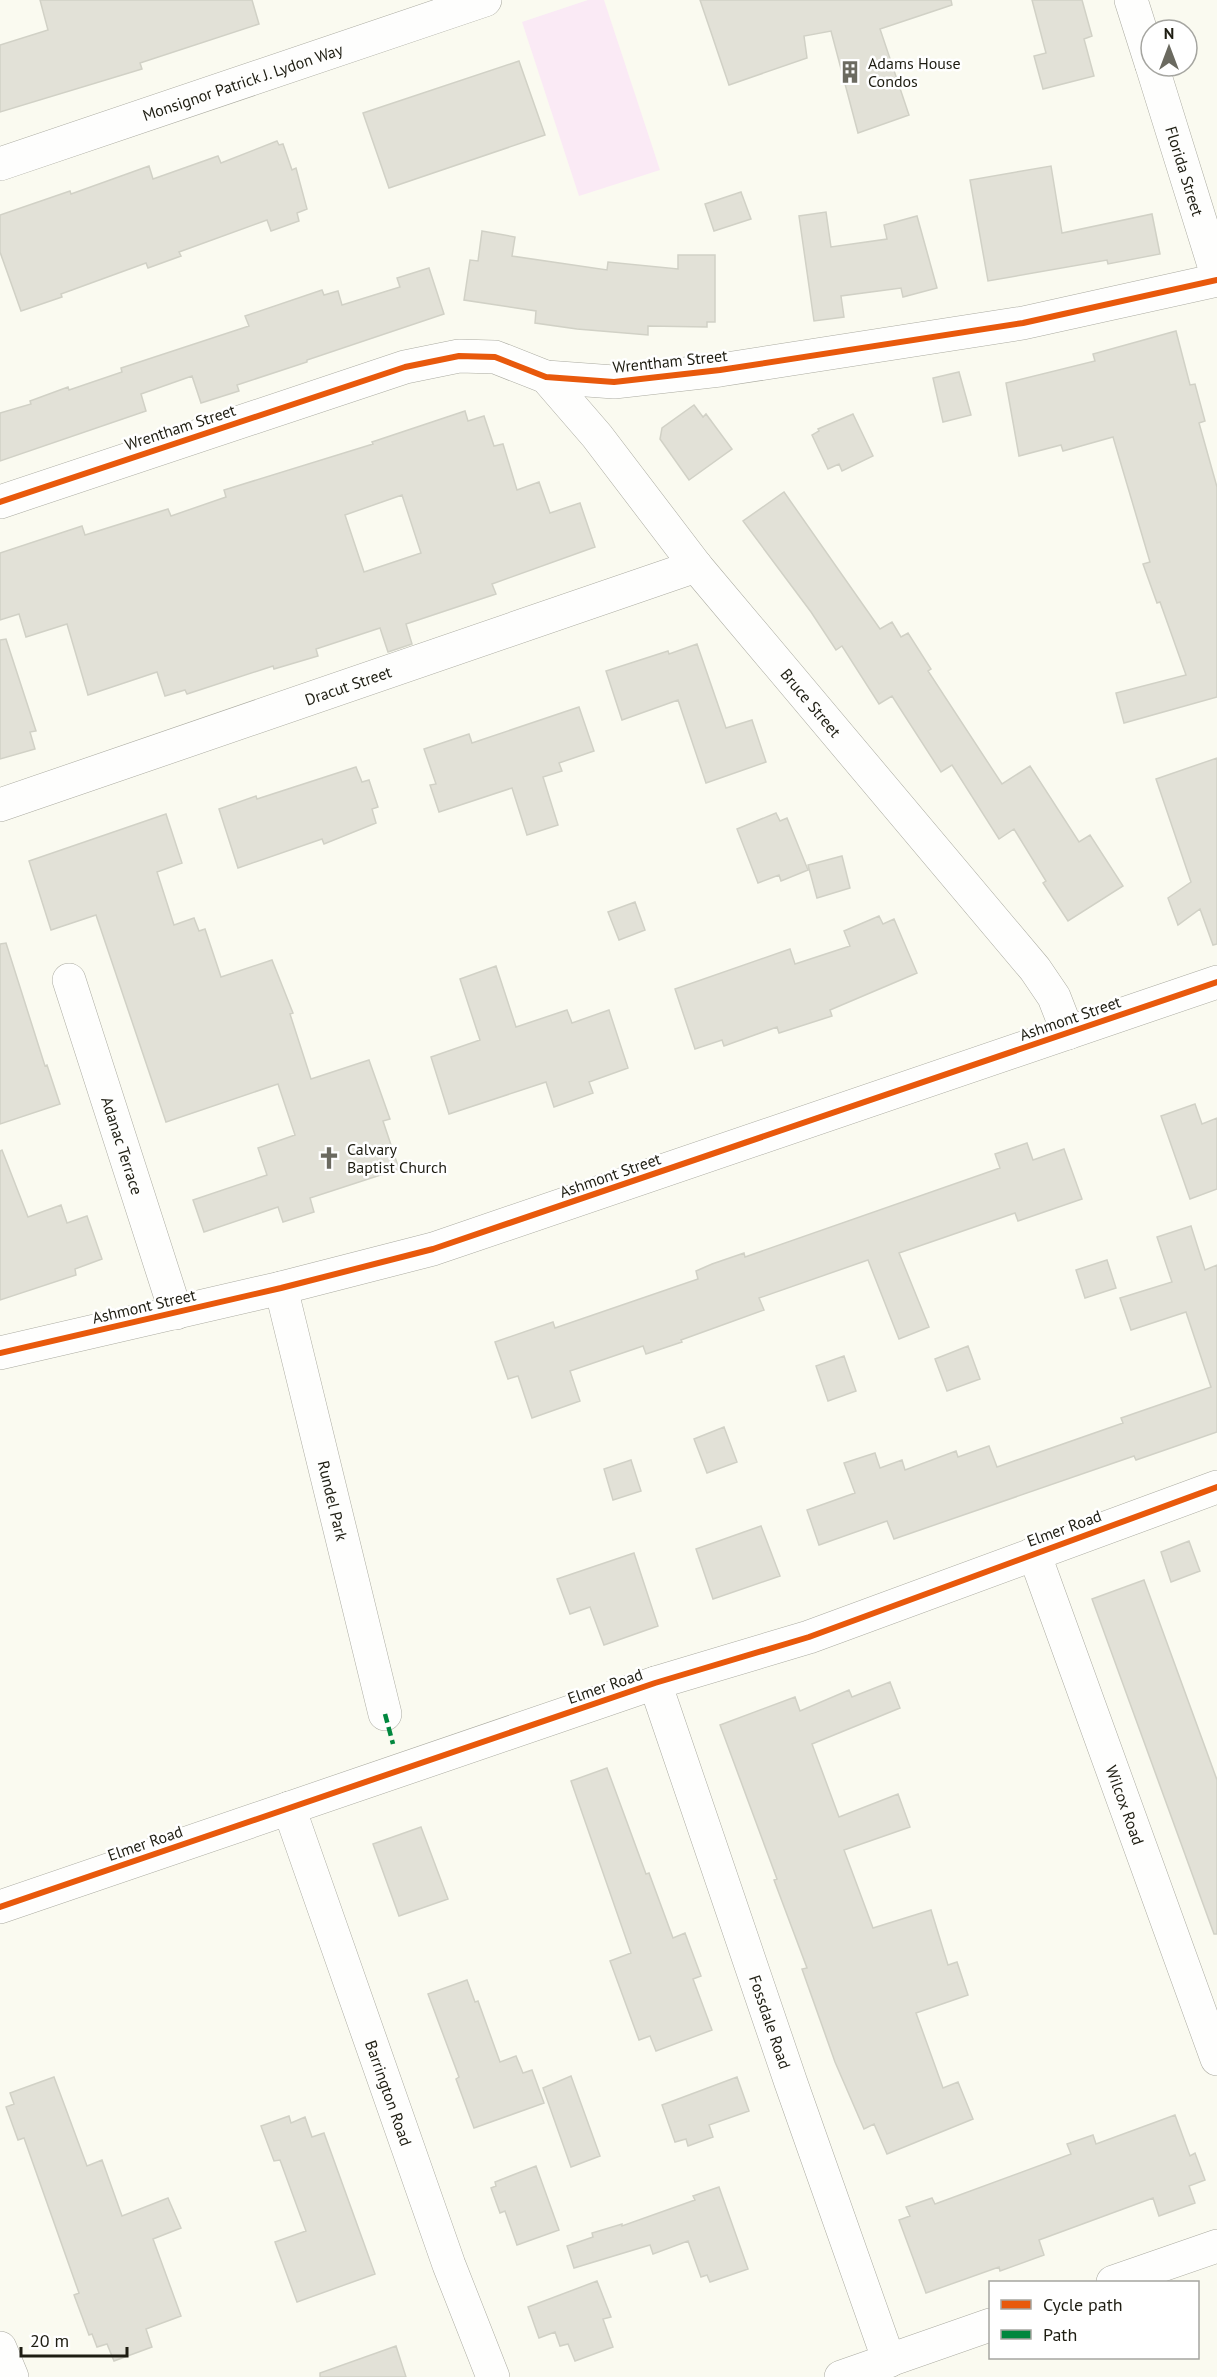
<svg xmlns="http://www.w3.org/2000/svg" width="1217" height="2377" font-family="'PT Sans',sans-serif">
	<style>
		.green { fill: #faeaf5 }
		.building { fill: #e2e1d7; stroke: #d1d1c6; stroke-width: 1.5; fill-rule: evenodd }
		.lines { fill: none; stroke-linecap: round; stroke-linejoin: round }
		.street-casing { stroke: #ababa1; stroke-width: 34 }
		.secondary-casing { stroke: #ababa1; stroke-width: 34 }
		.street { stroke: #fefefd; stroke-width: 33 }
		.secondary { stroke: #fefefd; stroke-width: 33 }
		.quiet { stroke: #00873e; stroke-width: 4.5; stroke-dasharray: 9 4.5; stroke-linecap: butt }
		.cycleway-casing { stroke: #fff; stroke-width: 10 }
		.cycleway { stroke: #e8590c; stroke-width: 6 }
		.labels { text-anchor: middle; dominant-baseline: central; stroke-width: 5; stroke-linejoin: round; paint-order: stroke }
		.poi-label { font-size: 16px; fill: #1e1d12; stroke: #fff; text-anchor: start }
		.street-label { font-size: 16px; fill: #1e1d12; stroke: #fff }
	</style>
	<rect width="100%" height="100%" fill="#fafaf0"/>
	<path class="green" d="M588,0H604L660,170L579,196L522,22Z"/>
	<path class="building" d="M40,0H252L259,24L140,63L142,69L0,112V45L48,30Z
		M700,0H951L952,5L880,29L909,115L858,133L831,31L804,36L807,58L729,85Z
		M1032,0H1082L1092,36L1084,39L1094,76L1043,89L1034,56L1046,53Z
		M519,61L545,135L389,188L363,113Z
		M277,141L279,145L283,144L292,170L296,168L307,209L297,213L299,221L271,231L267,220L179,252L181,256L148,268L146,263L61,294L62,297L21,311L0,252V215L70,191L71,194L149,166L153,179L218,156L221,163Z
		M1051,166L1062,233L1152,214L1160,254L1108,264L1107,260L988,281L970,180Z
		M741,192L751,219L714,231L705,204Z
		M826,212L831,247L887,239L884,225L917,216L937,288L903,297L901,288L841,296L844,317L814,321L799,216Z
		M482,231L515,237L512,256L607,270L608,262L678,269V255H715V322H707V327L648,326V335L577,329L535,323L536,311L464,300L470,260L478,261Z
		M429,268L444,314L307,360V362L237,385L239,391L201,403L192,376L141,394L146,411L0,461V413L31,404L30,401L68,387L69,390L122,372L121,368L249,326L245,316L322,290L324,295L338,291L342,305L400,287L397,278Z
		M1176,331L1190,385L1195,384L1205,421L1199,423L1217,487V697L1124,723L1116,693L1186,675L1160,602L1157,603L1143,564L1150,562L1113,437L1063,451L1061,445L1019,456L1006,383L1095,361L1093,354Z
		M959,372L971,415L943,422L933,378Z
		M694,405L703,417L706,414L732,449L689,480L660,439L662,428Z
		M465,411L468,421L484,416L494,446L503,444L517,490L539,482L550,513L580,503L595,547L492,584L496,594L406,624L412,644L388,652L380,628L316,649L318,656L274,669L273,666L187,694L185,690L165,696L157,672L88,695L67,624L26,637L19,614L0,620V553L82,526L85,535L168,509L171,516L226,497L224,490L373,444L372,442ZM402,495L421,553L364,572L345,515Z
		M853,414L873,456L842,471L839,464L828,469L812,435L819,431L818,429Z
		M784,492L880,629L892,622L901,637L908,633L931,669L928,671L1002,784L1030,766L1079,842L1090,835L1123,886L1068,921L1043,883L1046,881L1014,829L999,839L952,765L941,772L892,696L879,704L842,646L836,650L811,612L743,521Z
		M6,639L36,731L30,732L35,749L0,759V640Z
		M697,644L726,728L752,720L766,762L706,783L678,700L622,720L606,671L668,651L669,654Z
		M579,707L594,751L559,763L562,771L543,777L558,825L527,835L512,788L439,812L430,785L436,784L424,749L469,734L472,743Z
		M1217,758V944L1213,945L1200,909L1178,925L1168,898L1191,882L1156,779Z
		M356,767L362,782L369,780L378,807L372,809L376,823L324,844L322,839L238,868L219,809L256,796L257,799Z
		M776,813L780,821L787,818L808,870L781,881L779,875L758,883L737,829Z
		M166,814L182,863L157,872L174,925L194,918L199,931L205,929L221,977L272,960L293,1013L290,1014L311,1079L369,1060L390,1119L383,1121L399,1169L310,1198L314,1212L283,1222L278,1207L204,1232L193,1200L267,1175L258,1148L295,1135L278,1084L166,1122L96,915L51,930L29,861Z
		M842,856L850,888L817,898L808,865Z
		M635,902L645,930L619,940L608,912Z
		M879,916L883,924L894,919L917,973L830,1010L832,1016L779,1033L777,1027L724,1046L722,1040L695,1049L675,989L790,949L795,964L850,946L844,931Z
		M6,943L45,1066L47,1065L60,1104L0,1124V944Z
		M496,966L516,1027L567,1010L572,1023L609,1010L628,1068L589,1082L593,1093L554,1107L546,1082L449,1114L431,1057L480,1040L460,979Z
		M1195,1104L1202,1124L1217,1118V1189L1190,1199L1161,1116Z
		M1027,1143L1033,1160L1064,1149L1082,1199L1018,1221L1015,1213L899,1253L929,1327L899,1339L868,1260L759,1298L764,1310L681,1340L682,1342L646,1354L643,1346L570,1371L580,1401L532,1418L518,1376L508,1379L495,1342L553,1322L555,1328L698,1279L696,1271L712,1264L744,1253L745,1257L1000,1168L995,1154Z
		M2,1150L28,1217L61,1205L67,1223L87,1216L102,1259L75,1269L76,1275L0,1300V1151Z
		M1191,1226L1205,1270L1217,1265V1432L1136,1460L1134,1456L894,1539L887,1521L819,1545L807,1510L855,1493L844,1463L875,1453L880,1468L902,1460L905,1470L956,1451L958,1457L989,1446L997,1467L1123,1423L1121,1418L1211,1387L1186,1312L1131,1330L1120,1298L1172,1282L1157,1237Z
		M1107,1260L1116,1288L1085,1298L1076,1270Z
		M968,1346L980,1379L947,1391L935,1359Z
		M844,1356L856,1391L828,1401L816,1366Z
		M724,1427L737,1462L707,1473L694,1439Z
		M631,1460L641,1491L613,1500L604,1469Z
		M761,1526L780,1576L713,1599L696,1549Z
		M1189,1541L1200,1571L1171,1582L1161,1552Z
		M634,1553L658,1626L604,1645L590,1607L570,1614L557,1579Z
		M1144,1580L1217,1780V1934H1214L1092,1599Z
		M890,1682L900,1708L812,1744L839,1817L898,1794L910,1827L844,1850L873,1928L931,1910L948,1965L957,1962L968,1995L916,2013L943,2088L958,2082L973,2119L887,2154L874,2124L864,2129L835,2062L802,1969L807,1968L774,1880L777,1879L720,1725L795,1697L800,1711L849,1690L852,1697Z
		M607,1768L646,1874L649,1873L673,1938L685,1933L701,1976L693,1979L712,2030L656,2051L650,2036L639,2040L610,1961L631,1953L571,1781Z
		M421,1827L448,1899L399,1916L373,1844Z
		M467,1980L475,2002L478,2001L500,2062L516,2056L523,2073L532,2070L544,2103L474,2128L456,2079L459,2077L428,1994Z
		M571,2076L600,2156L571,2167L543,2088Z
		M54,2077L87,2166L102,2160L122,2216L168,2198L181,2228L153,2239L181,2316L146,2329L152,2347L114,2361L107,2344L97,2347L92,2334L89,2335L74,2295L79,2293L24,2138L18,2140L6,2107L14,2104L10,2093Z
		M737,2077L749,2111L709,2125L713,2137L688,2146L686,2139L675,2142L662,2105Z
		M1175,2115L1190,2156L1195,2153L1205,2180L1189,2186L1195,2203L1159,2216L1153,2198L1039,2240L1044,2255L1000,2271L999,2267L926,2293L899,2220L910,2216L906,2207L932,2198L935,2204L1071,2154L1067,2144L1093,2135L1096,2144Z
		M289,2116L291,2123L305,2117L312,2137L324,2133L375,2274L297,2302L275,2242L306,2231L280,2160L274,2161L261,2126Z
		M536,2166L559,2230L517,2245L505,2211L500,2213L491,2188L496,2186L495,2182Z
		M719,2187L748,2269L710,2282L707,2275L701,2277L688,2241L653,2254L650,2245L574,2268L567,2246L593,2237L592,2233L622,2224V2226L695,2200L693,2196Z
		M597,2281L611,2317L603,2319L613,2347L575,2361L568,2344L560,2346L555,2332L539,2338L528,2307Z
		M396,2346L406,2377H320V2373Z"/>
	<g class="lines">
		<g class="street-casing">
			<g id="street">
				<path d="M1131,0L1151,63"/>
				<path id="s1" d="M1152,66L1217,275"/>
				<path id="s2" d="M0,164L485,0"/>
				<path id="s3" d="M546,377L597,436L696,566L1035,969L1054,997L1068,1033"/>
				<path d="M0,502L405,367L459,356L495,357L546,377L614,382L720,370L1023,323L1217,280"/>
				<path id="s4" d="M0,805L696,566"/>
				<path id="s5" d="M69,980L176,1313"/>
				<path id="s6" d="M281,1288L385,1714"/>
				<path id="s7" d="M1034,1553L1217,2059"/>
				<path id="s8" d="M655,1683L791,2083L889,2361"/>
				<path id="s9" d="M289,1808L449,2265L493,2377"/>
				<path d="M0,1907L655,1683L809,1637L1217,1487"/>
				<path d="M1113,2282L1217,2246"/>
				<path d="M0,2348L12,2377"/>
				<path d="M841,2377L990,2325"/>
			</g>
		</g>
		<g class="secondary-casing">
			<path id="secondary" d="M0,1353L281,1288L433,1249L1217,982"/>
		</g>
		<use href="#street" class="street"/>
		<use href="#secondary" class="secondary"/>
		<path class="quiet" d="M385,1714L393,1744"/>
		<g class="cycleway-casing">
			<path id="cycleway" d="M0,502L405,367L459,356L495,357L546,377L614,382L720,370L1023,323L1217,280
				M0,1353L281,1288L433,1249L1217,982
				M0,1907L655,1683L809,1637L1217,1487"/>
		</g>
		<use href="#cycleway" class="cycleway"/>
	</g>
	<defs>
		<g id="building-bare" transform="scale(1.8)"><path d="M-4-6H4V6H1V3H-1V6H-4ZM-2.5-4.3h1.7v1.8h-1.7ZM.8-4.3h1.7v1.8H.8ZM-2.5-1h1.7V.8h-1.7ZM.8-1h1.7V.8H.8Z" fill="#6b6a60" stroke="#fff" stroke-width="2.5" paint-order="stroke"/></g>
		<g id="church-bare" transform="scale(1.8)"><path d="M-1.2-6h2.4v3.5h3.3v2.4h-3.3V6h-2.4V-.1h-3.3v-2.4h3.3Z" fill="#6b6a60" stroke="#fff" stroke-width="2.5" paint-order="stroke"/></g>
	</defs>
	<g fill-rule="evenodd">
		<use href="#building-bare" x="850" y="72"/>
		<use href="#church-bare" x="329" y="1158"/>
	</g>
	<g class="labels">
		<g class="poi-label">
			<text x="868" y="63">Adams House<tspan x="868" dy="18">Condos</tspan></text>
			<text x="347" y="1149">Calvary<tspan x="347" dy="18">Baptist Church</tspan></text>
		</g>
		<g class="street-label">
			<text stroke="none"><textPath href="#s2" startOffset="256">Monsignor Patrick J. Lydon Way</textPath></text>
			<text stroke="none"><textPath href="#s1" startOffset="110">Florida Street</textPath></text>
			<text transform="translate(670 361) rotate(-6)">Wrentham Street</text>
			<text transform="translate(180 427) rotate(-18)">Wrentham Street</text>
			<text stroke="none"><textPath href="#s4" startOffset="368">Dracut Street</textPath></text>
			<text stroke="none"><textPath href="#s3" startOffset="420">Bruce Street</textPath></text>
			<text transform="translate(1070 1018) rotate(-19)">Ashmont Street</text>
			<text stroke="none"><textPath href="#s5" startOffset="174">Adanac Terrace</textPath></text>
			<text transform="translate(610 1175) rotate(-19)">Ashmont Street</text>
			<text transform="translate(144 1306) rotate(-13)">Ashmont Street</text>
			<text stroke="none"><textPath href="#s6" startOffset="219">Rundel Park</textPath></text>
			<text transform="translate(1064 1528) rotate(-20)">Elmer Road</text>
			<text transform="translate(605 1686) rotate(-19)">Elmer Road</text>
			<text stroke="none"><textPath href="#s7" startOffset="268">Wilcox Road</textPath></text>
			<text transform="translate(145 1843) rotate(-19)">Elmer Road</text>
			<text stroke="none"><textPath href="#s8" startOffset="358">Fossdale Road</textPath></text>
			<text stroke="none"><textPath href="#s9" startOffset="302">Barrington Road</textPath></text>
		</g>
	</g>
	<rect x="989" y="2281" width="210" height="78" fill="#ffffff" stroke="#a5a5a0" stroke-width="1.5"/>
	<rect x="1001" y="2300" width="30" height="9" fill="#e8590c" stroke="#a5a5a0" stroke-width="1.5"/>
	<text x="1043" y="2311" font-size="18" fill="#1e1d12">Cycle path</text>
	<rect x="1001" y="2330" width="30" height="9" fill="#00873e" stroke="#a5a5a0" stroke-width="1.5"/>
	<text x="1043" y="2341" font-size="18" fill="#1e1d12">Path</text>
	<g transform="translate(1169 48)"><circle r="28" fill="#ffffff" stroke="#a5a5a0" stroke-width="1.5"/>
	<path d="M0-4.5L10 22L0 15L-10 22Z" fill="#6b6a60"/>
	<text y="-9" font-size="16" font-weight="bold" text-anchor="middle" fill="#1e1d12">N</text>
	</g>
	<path d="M21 2347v9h106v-9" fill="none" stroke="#1e1d12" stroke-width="3"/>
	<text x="30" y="2347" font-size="18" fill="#1e1d12" stroke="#ffffff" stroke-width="4.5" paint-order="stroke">20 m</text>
</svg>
